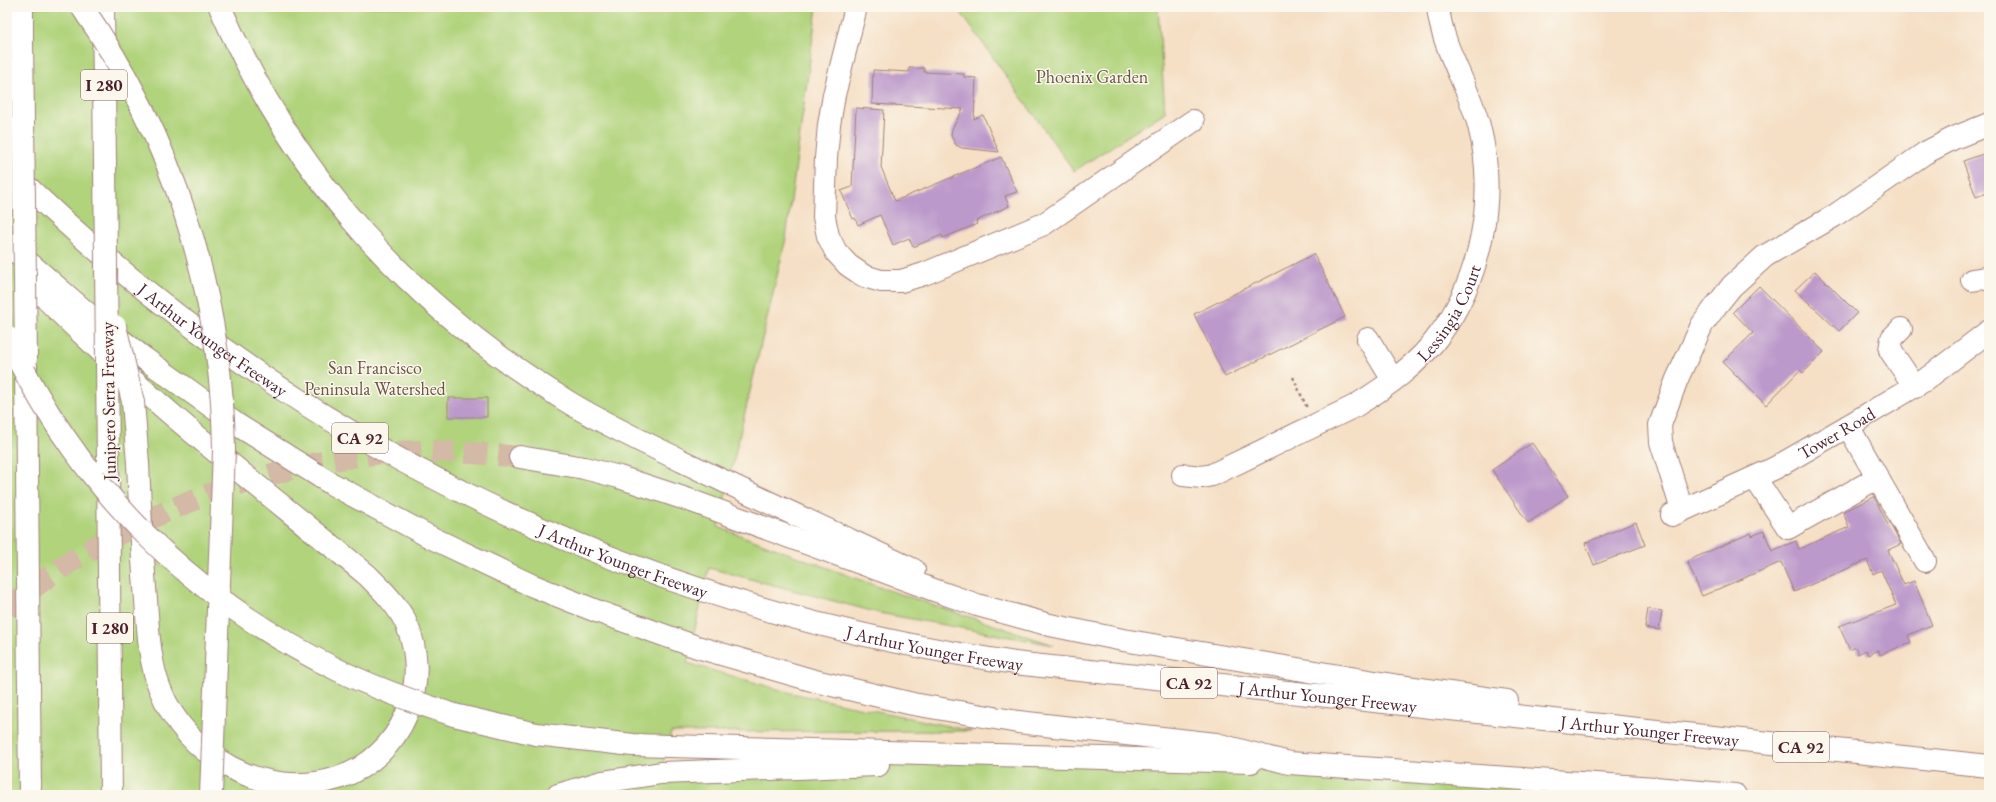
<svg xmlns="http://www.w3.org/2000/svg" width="1996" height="802" font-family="'EB Garamond',serif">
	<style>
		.green { fill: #b0d37c; stroke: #7d7954 }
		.building { fill: #bc99cb }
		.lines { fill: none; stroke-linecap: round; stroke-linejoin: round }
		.highway-tunnel { stroke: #d3b9a6; stroke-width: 22; stroke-dasharray: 22 11; stroke-linecap: butt }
		.minor-casing { stroke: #a07f78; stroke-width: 24 }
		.highway-casing { stroke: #a07f78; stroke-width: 24 }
		.path { stroke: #a07f78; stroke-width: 2.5; stroke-dasharray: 3 3; stroke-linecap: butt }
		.minor { stroke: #fff; stroke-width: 22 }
		.highway { stroke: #fff; stroke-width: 22 }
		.highway-bridge-casing { stroke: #a07f78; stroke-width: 24; stroke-linecap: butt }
		.highway-bridge { stroke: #fff; stroke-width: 22 }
		.labels { text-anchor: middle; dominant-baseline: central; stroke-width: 3; stroke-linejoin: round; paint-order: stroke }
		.shield { fill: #fbf7ec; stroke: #7f6065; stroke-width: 1 }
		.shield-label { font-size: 17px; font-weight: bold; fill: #4a1f2b }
		.park-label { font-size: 18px; fill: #695543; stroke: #fbf7ec }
		.street-label { font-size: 18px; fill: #4a1f2b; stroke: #fbf7ec }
	</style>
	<rect width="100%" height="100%" fill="#fbf7ec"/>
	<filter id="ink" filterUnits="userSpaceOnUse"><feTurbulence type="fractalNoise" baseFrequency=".025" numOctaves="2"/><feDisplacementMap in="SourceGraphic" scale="8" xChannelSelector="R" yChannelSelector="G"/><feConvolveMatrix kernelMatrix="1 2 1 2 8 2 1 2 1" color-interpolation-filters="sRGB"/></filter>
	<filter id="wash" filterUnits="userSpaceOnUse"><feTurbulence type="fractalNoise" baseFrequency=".012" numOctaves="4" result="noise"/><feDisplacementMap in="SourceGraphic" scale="16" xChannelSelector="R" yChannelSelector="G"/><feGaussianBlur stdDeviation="0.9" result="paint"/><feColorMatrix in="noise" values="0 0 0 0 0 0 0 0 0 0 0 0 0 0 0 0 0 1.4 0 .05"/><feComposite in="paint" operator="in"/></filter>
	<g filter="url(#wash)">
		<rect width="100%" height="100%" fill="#f5dfc5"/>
		<path class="green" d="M7,7H817L786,238L718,527L879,587L1054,645L879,613L709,568L687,663L791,693L972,731L671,732L661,772L907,764L1019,757L1166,760L1726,795H7Z
			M957,7H1158L1165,112L1074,171Z"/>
		<g id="blocks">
			<path class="building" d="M909,68H924V72L964,74V77L976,78L974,119L983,115L999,152L962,148L956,145L951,136L952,129L963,109L872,104L873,70L909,72Z
				M856,108L884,110L881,167L895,201L1001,157L1017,192L1005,196L1009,206L976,221L977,224L943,238L942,235L913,247L909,238L893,245L880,215L858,225L855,218L853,219L841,191L852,187Z
				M1989,152V192L1976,197L1963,161Z
				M1314,254L1345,317L1225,377L1194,314Z
				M1815,271L1857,313L1839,331L1795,290Z
				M1759,286L1824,352L1803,373L1800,370L1766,405L1723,362L1753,333L1733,312Z
				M448,398H487V417H448Z
				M1532,443L1568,496L1528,523L1492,470Z
				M1874,497L1888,525L1890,524L1901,544L1888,550L1904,585L1914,581L1932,625L1908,635L1911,642L1880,655L1878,650L1868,655L1866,650L1858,654L1855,647L1850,650L1839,626L1896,605L1881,570L1873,574L1867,560L1794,592L1781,562L1702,596L1687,561L1751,533L1752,536L1764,531L1772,551L1796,541L1799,549L1849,527L1843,512Z
				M1636,522L1645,545L1594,565L1585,543Z
				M1648,609L1662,611L1659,630L1645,628Z"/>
		</g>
	</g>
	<g filter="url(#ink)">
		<use href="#blocks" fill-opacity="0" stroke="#a07f78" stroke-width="1"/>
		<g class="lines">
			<path class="highway-tunnel" d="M7,609C105,523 267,461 396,452C437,450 479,453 520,457"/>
			<g class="minor-casing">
				<g id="minor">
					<path d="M856,7L834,95L829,125L826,158L824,217L828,236L836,252L848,265L864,276L881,281H901L924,274L1044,224L1193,121"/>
					<path d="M1972,280L1985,278L1989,280"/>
					<path d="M1901,329L1892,338L1890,350L1915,387"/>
					<path d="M1368,339L1393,380"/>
					<path d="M1848,426L1925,561"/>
					<path id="s1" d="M1183,475L1202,477L1212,475L1355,406C1386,387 1419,364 1440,334C1482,277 1497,195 1479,126C1469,86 1442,49 1438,7"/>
					<path d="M1755,478L1788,528L1877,478"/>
					<path d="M1682,510L1661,442L1660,425L1677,379L1702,325L1716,306L1732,286L1765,256L1834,216L1925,153L1954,138L1989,124"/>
					<path id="s2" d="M1672,515L1775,468L1848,426L1925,380L1989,331"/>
				</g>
			</g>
			<g class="highway-casing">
				<g id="highway">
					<path d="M22,7V40"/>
					<path d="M103,7L105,163"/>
					<path d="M220,7C292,174 410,306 565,400C603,424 644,442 684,462C760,499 837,534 914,570"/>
					<path id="s3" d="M7,167C284,441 638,610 1023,664L1989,766"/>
					<path d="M7,244L87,313L145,359L236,424L332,484L430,537L531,585L599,612L697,647L815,681L913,704L1018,722L1216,744L1289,763L1655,788L1735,795"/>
					<path d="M27,278C51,306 80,331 107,357C190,434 280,503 367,575C381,589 396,603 405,621C434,682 402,757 338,778C265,801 187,758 160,689C149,661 148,629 146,600C142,554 140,508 138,463"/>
					<path d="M26,366L30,795"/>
					<path d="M520,457L584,468L619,477L689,500L934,590L977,605L1050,625L1123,640L1399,686L1507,701"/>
					<path d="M108,461L111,795"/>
					<path d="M454,715L536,734L633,745L1251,762"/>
					<path d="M558,795L602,782L661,773L878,765"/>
				</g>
			</g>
			<path class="path" d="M1293,377L1307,408
				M1014,795L1061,792L1114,795"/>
			<use href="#minor" class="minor"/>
			<use href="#highway" class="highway"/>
			<g class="highway-bridge-casing">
				<path id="highway-bridge" d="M82,7C173,137 222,292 224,450L211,795
					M22,40L26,359
					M105,163L108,461
					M115,326L133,402L138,463
					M7,337C78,486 190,598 338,670C375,688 414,702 454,715"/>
			</g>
			<use href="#highway-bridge" class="highway-bridge"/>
		</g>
	</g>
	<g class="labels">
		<g class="shield">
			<rect x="81" y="70" width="46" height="30" rx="3"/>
			<rect x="332" y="423" width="56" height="30" rx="3"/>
			<rect x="87" y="613" width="46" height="30" rx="3"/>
			<rect x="1161" y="668" width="56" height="30" rx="3"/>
			<rect x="1773" y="732" width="56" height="30" rx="3"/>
		</g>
		<g class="shield-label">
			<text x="104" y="85">I 280</text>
			<text x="360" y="438">CA 92</text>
			<text x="110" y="628">I 280</text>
			<text x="1189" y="683">CA 92</text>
			<text x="1801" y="747">CA 92</text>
		</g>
		<g class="park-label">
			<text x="1092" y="76">Phoenix Garden</text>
			<text x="375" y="367">San Francisco<tspan x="375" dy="21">Peninsula Watershed</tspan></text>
		</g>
		<g class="street-label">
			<text stroke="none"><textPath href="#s1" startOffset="323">Lessingia Court</textPath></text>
			<text stroke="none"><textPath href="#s3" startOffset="269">J Arthur Younger Freeway</textPath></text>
			<text transform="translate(108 401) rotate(-91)">Junipero Serra Freeway</text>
			<text stroke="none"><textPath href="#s2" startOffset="184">Tower Road</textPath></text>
			<text stroke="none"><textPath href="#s3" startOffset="737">J Arthur Younger Freeway</textPath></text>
			<text stroke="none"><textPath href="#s3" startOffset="1061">J Arthur Younger Freeway</textPath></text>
			<text stroke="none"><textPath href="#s3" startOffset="1457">J Arthur Younger Freeway</textPath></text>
			<text stroke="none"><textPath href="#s3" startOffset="1781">J Arthur Younger Freeway</textPath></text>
		</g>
	</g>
	<rect width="1996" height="802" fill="none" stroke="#fbf7ec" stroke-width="24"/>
</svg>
